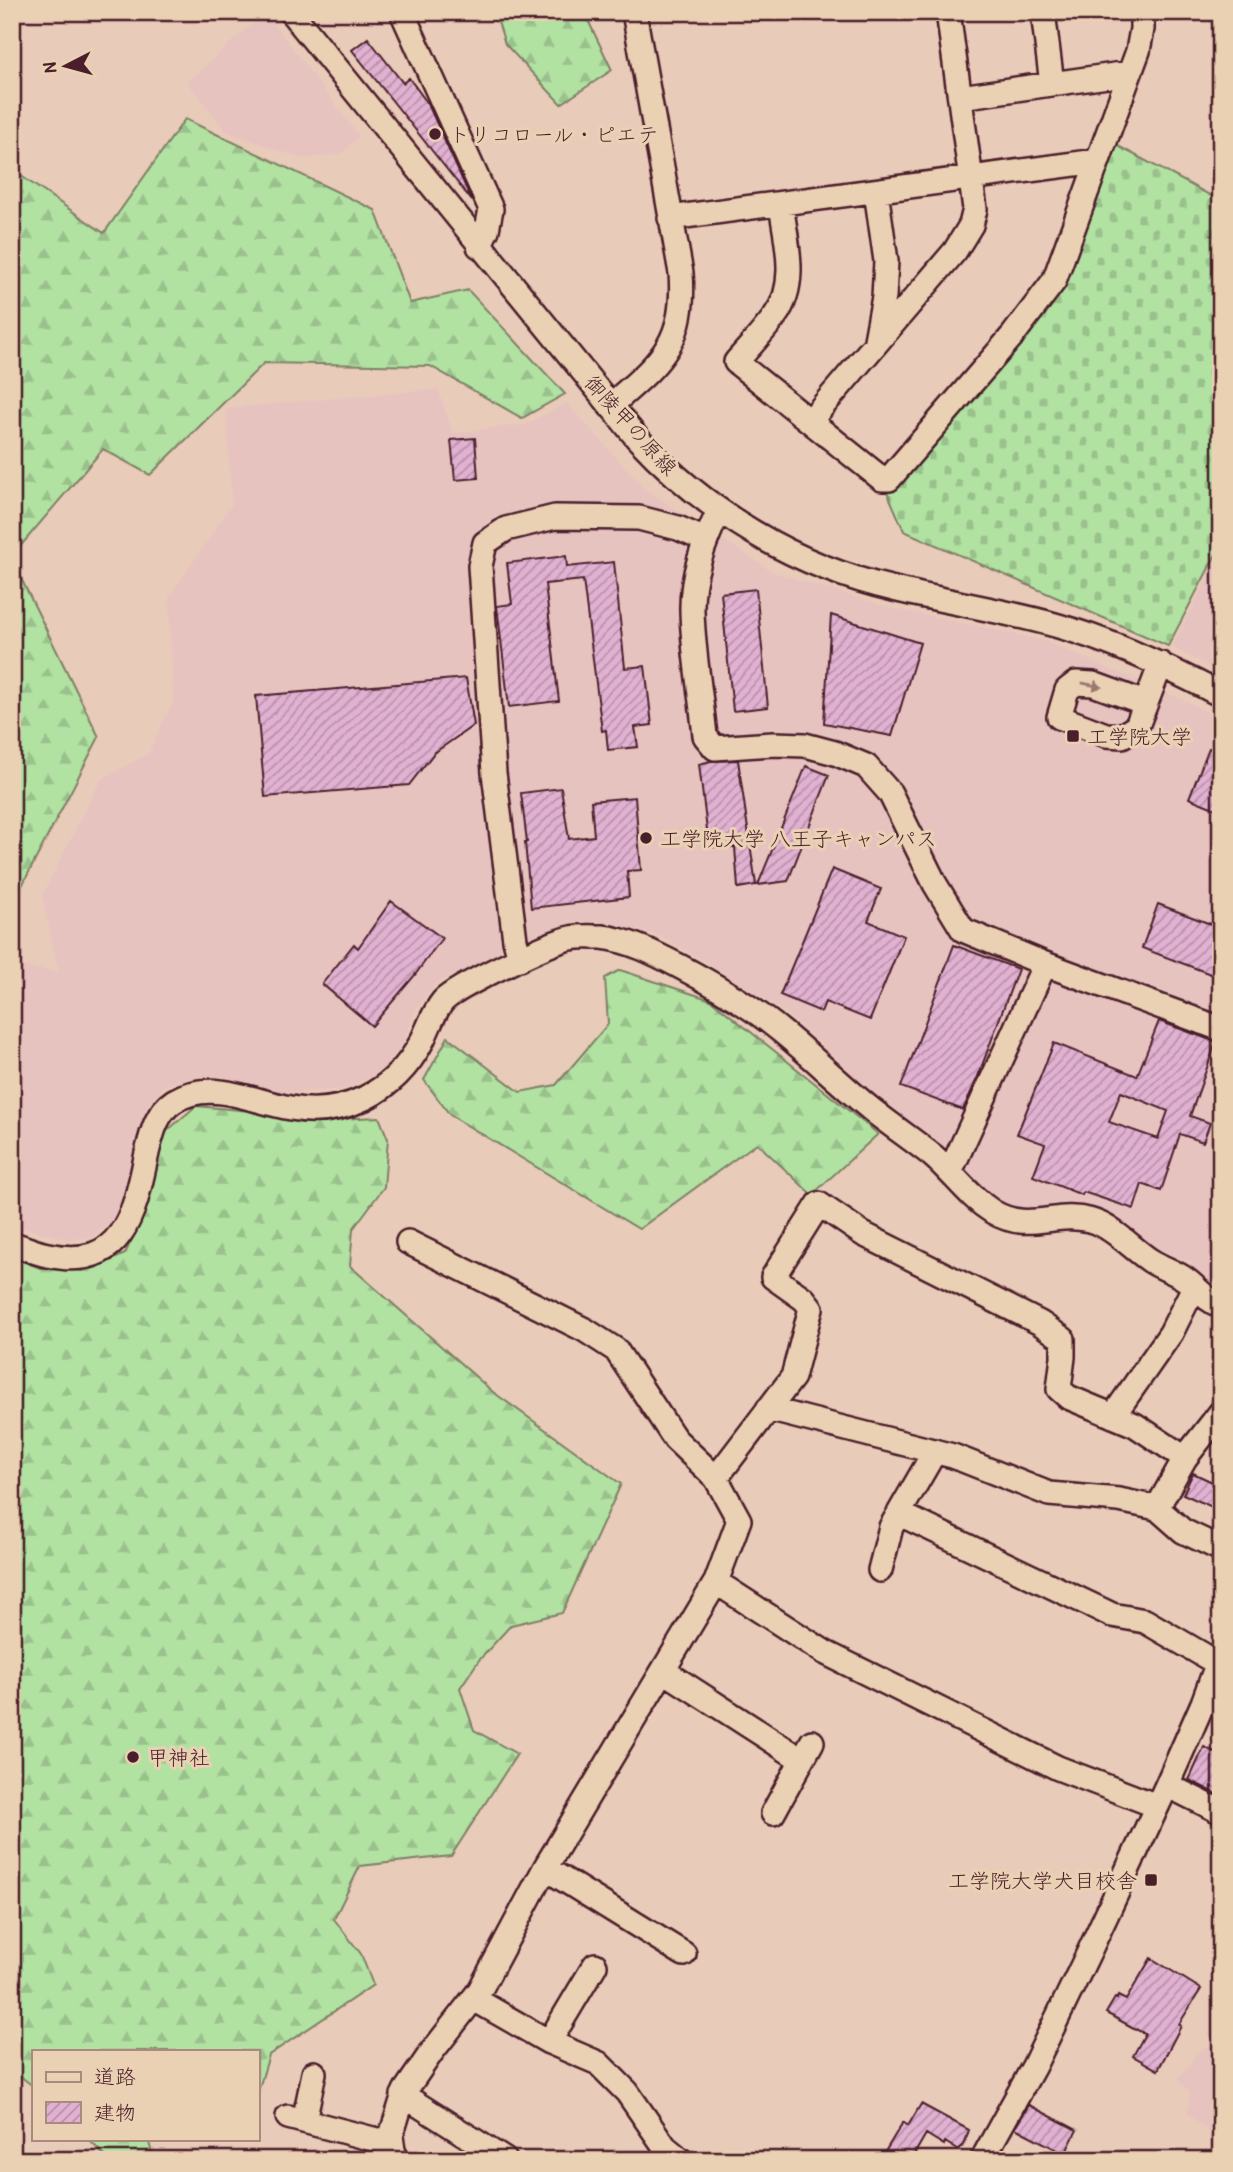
<svg xmlns="http://www.w3.org/2000/svg" width="1233" height="2172" font-family="'Patrick Hand','Klee One',sans-serif">
	<style>
		.built { fill: #e7c3c0 }
		.forest { fill: url(#forest-firs); stroke: #7e8066; stroke-width: 2 }
		.cemetery { fill: url(#cemetery-stones); stroke: #7e8066; stroke-width: 2 }
		.building { fill: url(#building-hatch); stroke: #4a1f2b; stroke-width: 2; fill-rule: evenodd }
		.lines { fill: none; stroke-linecap: round; stroke-linejoin: round }
		.minor-casing { stroke: #4a1f2b; stroke-width: 28 }
		.minor { stroke: #ebd1b3; stroke-width: 23 }
		.oneway { fill: #9a786f }
		.poi-dot { fill: #4a1f2b; stroke: #ebd1b3; stroke-width: 2.5 }
		.labels { text-anchor: middle; dominant-baseline: central; stroke-width: 6; stroke-linejoin: round; paint-order: stroke }
		.poi-label { font-size: 21px; fill: #4a1f2b; stroke: #ebd1b3; text-anchor: start }
		.street-label { font-size: 21px; fill: #4a1f2b; stroke: #ebd1b3 }
	</style>
	<defs>
		<pattern id="forest-firs" width="22" height="20" patternUnits="userSpaceOnUse" patternTransform="scale(1.75)"><rect width="22" height="20" fill="#b1e2a2"/><path d="M5 1l3.5 6h-7zM16 11l3.5 6h-7z" fill="#9ac18c"/></pattern>
		<pattern id="cemetery-stones" width="16" height="16" patternUnits="userSpaceOnUse" patternTransform="scale(1.75)"><rect width="16" height="16" fill="#b1e2a2"/><path d="M2 7V4a2 2 0 0 1 4 0v3zM10 15v-3a2 2 0 0 1 4 0v3z" fill="#9ac18c"/></pattern>
		<pattern id="building-hatch" width="6" height="6" patternUnits="userSpaceOnUse" patternTransform="scale(1.75)"><rect width="6" height="6" fill="#e1b1d1"/><path d="M-1 1l2-2M0 6l6-6M5 7l2-2" fill="none" stroke="#b88faa"/></pattern>
	</defs>
	<rect width="100%" height="100%" fill="#e9cbb9"/>
	<filter id="ink" filterUnits="userSpaceOnUse"><feTurbulence type="fractalNoise" baseFrequency=".0143" numOctaves="2"/><feDisplacementMap in="SourceGraphic" scale="14" xChannelSelector="R" yChannelSelector="G"/><feConvolveMatrix kernelMatrix="1 2 1 2 8 2 1 2 1" color-interpolation-filters="sRGB"/></filter>
	<g filter="url(#ink)">
		<path class="built" d="M265,12L359,136L341,154L303,159L227,132L187,82Z
			M438,389L453,433L526,424L567,403L644,488L773,572L888,607L1042,640L1186,701L1221,719V1273L1208,1290L1191,1262L1155,1248L1117,1216L1086,1206L1021,1213L1001,1205L978,1187L944,1151L881,1100L787,1014L714,967L662,937L611,924L574,922L537,934L436,984L415,1011L403,1044L381,1071L346,1089L287,1093L220,1076L190,1078L165,1085L147,1106L124,1201L110,1224L92,1237L67,1239L12,1225V965L59,972L42,896L101,779L148,754L173,701L169,597L232,504L226,408Z
			M1221,552V673L1172,647Z
			M1221,2039V2160H1211L1213,2136L1187,2113L1190,2093L1178,2079L1198,2052Z"/>
		<path class="forest" d="M495,12H584L612,70L561,104L505,44Z
			M185,119L375,210L410,303L468,290L565,394L522,418L430,366L264,363L150,475L103,449L12,556V193L21,176L104,233Z
			M12,560L99,737L12,905Z
			M620,970L711,1000L878,1134L812,1195L757,1143L639,1229L450,1115L424,1080L448,1037L520,1092L556,1085L608,1024L605,978Z
			M196,1106L337,1119L379,1117L388,1139L384,1187L353,1229L350,1266L493,1392L621,1484L562,1613L511,1625L479,1660L460,1688L474,1730L517,1754L451,1856L360,1866L334,1919L361,1954L373,1985L269,2055L257,2095V2051H33V2086L12,2070V1257L40,1268L92,1269L125,1254L148,1205L162,1135Z
			M88,2139H148L154,2160H109Z"/>
		<path class="cemetery" d="M1105,139L1221,201V545L1168,646L904,531L882,480L1054,281Z"/>
		<path class="building" d="M368,38L403,83L409,78L428,104L472,201L352,50Z
			M475,438L478,478L455,480L451,440Z
			M566,556L567,567L614,562L625,668L645,666L652,725L635,727L638,747L608,750L606,730L602,731L583,580L545,584L559,701L509,707L497,606L512,604L507,563Z
			M756,589L768,707L733,711L721,593Z
			M831,615L920,643L892,736L824,723Z
			M466,678L474,725L434,753L409,785L265,797L256,696Z
			M1209,748L1221,752V811L1189,798Z
			M738,760L756,885L738,888L735,847H709L699,764L711,761Z
			M806,766L829,775L788,881L758,885Z
			M561,788L569,839L594,836L591,801L635,797L641,870L627,871L629,897L531,908L525,842H527L521,793Z
			M832,869L881,889L868,921L904,936L870,1020L825,1002L821,1012L780,995Z
			M391,901L442,938L415,975L372,1026L322,984L354,944L358,948Z
			M1158,904L1221,928V978L1142,948Z
			M954,945L1018,969L977,1079L963,1110L901,1087Z
			M1159,1021L1216,1042L1190,1116L1210,1123L1203,1142L1180,1134L1161,1191L1142,1184L1134,1209L1083,1192L1082,1195L1033,1176L1045,1144L1017,1134L1054,1043L1137,1076ZM1121,1092L1168,1111L1158,1139L1109,1122Z
			M1193,1473L1221,1486V1511L1183,1494Z
			M1204,1747L1221,1755V1796L1189,1780Z
			M1151,1958L1201,1989L1179,2024L1181,2026L1158,2070L1133,2056L1145,2034L1106,2013L1115,1998L1117,1999L1118,1996L1126,2000Z
			M921,2104L969,2130L964,2145L958,2150L945,2142L944,2145L926,2134L911,2160H880L903,2122L908,2126Z
			M1029,2105L1077,2130L1065,2154L1015,2128Z"/>
		<g class="lines">
			<g class="minor-casing">
				<path id="minor" d="M291,12L637,438C706,512 794,566 894,589C947,602 1002,610 1055,625C1113,641 1168,667 1221,695
					M402,12L491,209L487,230L479,246
					M1043,12L1052,84
					M960,97L1129,73
					M876,191L886,261L884,297L876,340
					M781,205C786,240 799,284 775,316C763,333 749,347 736,362L882,479H889L1013,335L1054,281L1138,51L1142,29V12
					M670,218L1097,161
					M610,406C660,362 686,344 681,273L634,12
					M810,421L955,251L971,225L975,209L948,12
					M719,511C704,542 691,576 692,611C693,653 701,695 705,736L715,748L773,744L805,745L835,753L866,766L890,793L935,884L963,930L1045,964L1221,1029
					M1145,703L1093,684L1076,683L1067,690L1059,717L1106,735L1122,736L1137,726L1161,664
					M520,959L515,940L494,773L480,566L485,543L506,529L555,517L639,518L678,528L705,540
					M950,1172L1045,964
					M408,1242L585,1330L616,1350L675,1439L716,1478
					M12,1244C24,1247 36,1253 48,1255C125,1272 135,1209 147,1153C152,1133 156,1113 174,1101C211,1078 253,1102 291,1108C316,1113 342,1109 365,1098C391,1085 409,1066 422,1041C429,1027 433,1013 443,1001C456,987 552,941 571,938C580,936 593,937 602,937C629,940 656,954 679,966C715,985 750,1005 781,1031C812,1056 841,1085 872,1110C892,1126 913,1140 933,1156C954,1174 969,1197 993,1212C1028,1233 1055,1211 1089,1220C1113,1226 1131,1248 1151,1261C1162,1268 1175,1272 1185,1279C1198,1288 1205,1300 1221,1306
					M768,1409L953,1456L1049,1494L1119,1500L1157,1508
					M1221,1412L1185,1458L1157,1508L1183,1531L1221,1549
					M1113,1416L1171,1333L1194,1287
					M900,1514L1112,1615L1145,1621L1217,1663
					M880,1570L891,1527L935,1451
					M716,1582L824,1652L1058,1768L1157,1806
					M664,1671L802,1760
					M1167,1785L1221,1812
					M773,1813L812,1742
					M545,1868L684,1954
					M474,1999L549,2042L598,2063L627,2092L665,2147L681,2160
					M549,2042L595,1965
					M403,2095L505,2160
					M288,2117L392,2144
					M304,2121L314,2073
					M397,2160L393,2150L391,2136L405,2091L431,2053L480,1990L545,1868L716,1582L739,1520L716,1478L793,1377L811,1308L804,1299L773,1277L819,1204L863,1234L1040,1323L1063,1339V1357L1059,1389L1068,1397L1135,1425L1185,1458
					M982,2160L1034,2066L1089,1952L1167,1785L1203,1703L1221,1654"/>
			</g>
			<use href="#minor" class="minor"/>
		</g>
		<defs><path id="oneway-solid" d="M-6-.8H1V-3.2L6.5 0L1 3.2V.8H-6Z" transform="scale(1.75)"/></defs>
		<use class="oneway" href="#oneway-solid" transform="translate(1092 685) rotate(11)"/>
	</g>
	<g class="poi-dot">
		<circle cx="435" cy="134" r="7"/>
		<rect x="1066" y="729" width="14" height="14" rx="3.5"/>
		<circle cx="646" cy="838" r="7"/>
		<circle cx="133" cy="1757" r="7"/>
		<rect x="1144" y="1873" width="14" height="14" rx="3.5"/>
	</g>
	<g class="labels">
		<g class="poi-label">
			<text x="449" y="134">トリコロール・ピエテ</text>
			<text x="1087" y="736">工学院大学</text>
			<text x="660" y="838">工学院大学 八王子キャンパス</text>
			<text x="147" y="1757">甲神社</text>
			<text x="1137" y="1880" text-anchor="end">工学院大学犬目校舎</text>
		</g>
		<g class="street-label">
			<text transform="translate(631 425) rotate(48)">御陵甲の原線</text>
		</g>
	</g>
	<rect width="1233" height="2172" fill="none" stroke="#ebd1b3" stroke-width="42"/>
	<rect x="21" y="21" width="1191" height="2130" fill="none" stroke="#4a1f2b" stroke-width="2.5" filter="url(#ink)"/>
	<rect x="32" y="2050" width="228" height="91" fill="#ebd1b3" stroke="#ab8a7d" stroke-width="2"/>
	<rect x="46" y="2072" width="35" height="10" fill="#ebd1b3" stroke="#ab8a7d" stroke-width="2"/>
	<text x="94" y="2084" font-size="21" fill="#4a1f2b">道路</text>
	<rect x="46" y="2102" width="35" height="21" fill="url(#building-hatch)" stroke="#ab8a7d" stroke-width="2"/>
	<text x="94" y="2120" font-size="21" fill="#4a1f2b">建物</text>
	<g transform="translate(66 66) rotate(264)" stroke="#ebd1b3" stroke-width="5" paint-order="stroke">
	<path d="M0-5L12 26L0 18L-12 26Z" fill="#4a1f2b"/>
	<text y="-10" font-size="19" font-weight="bold" text-anchor="middle" fill="#4a1f2b">N</text>
	</g>
</svg>
